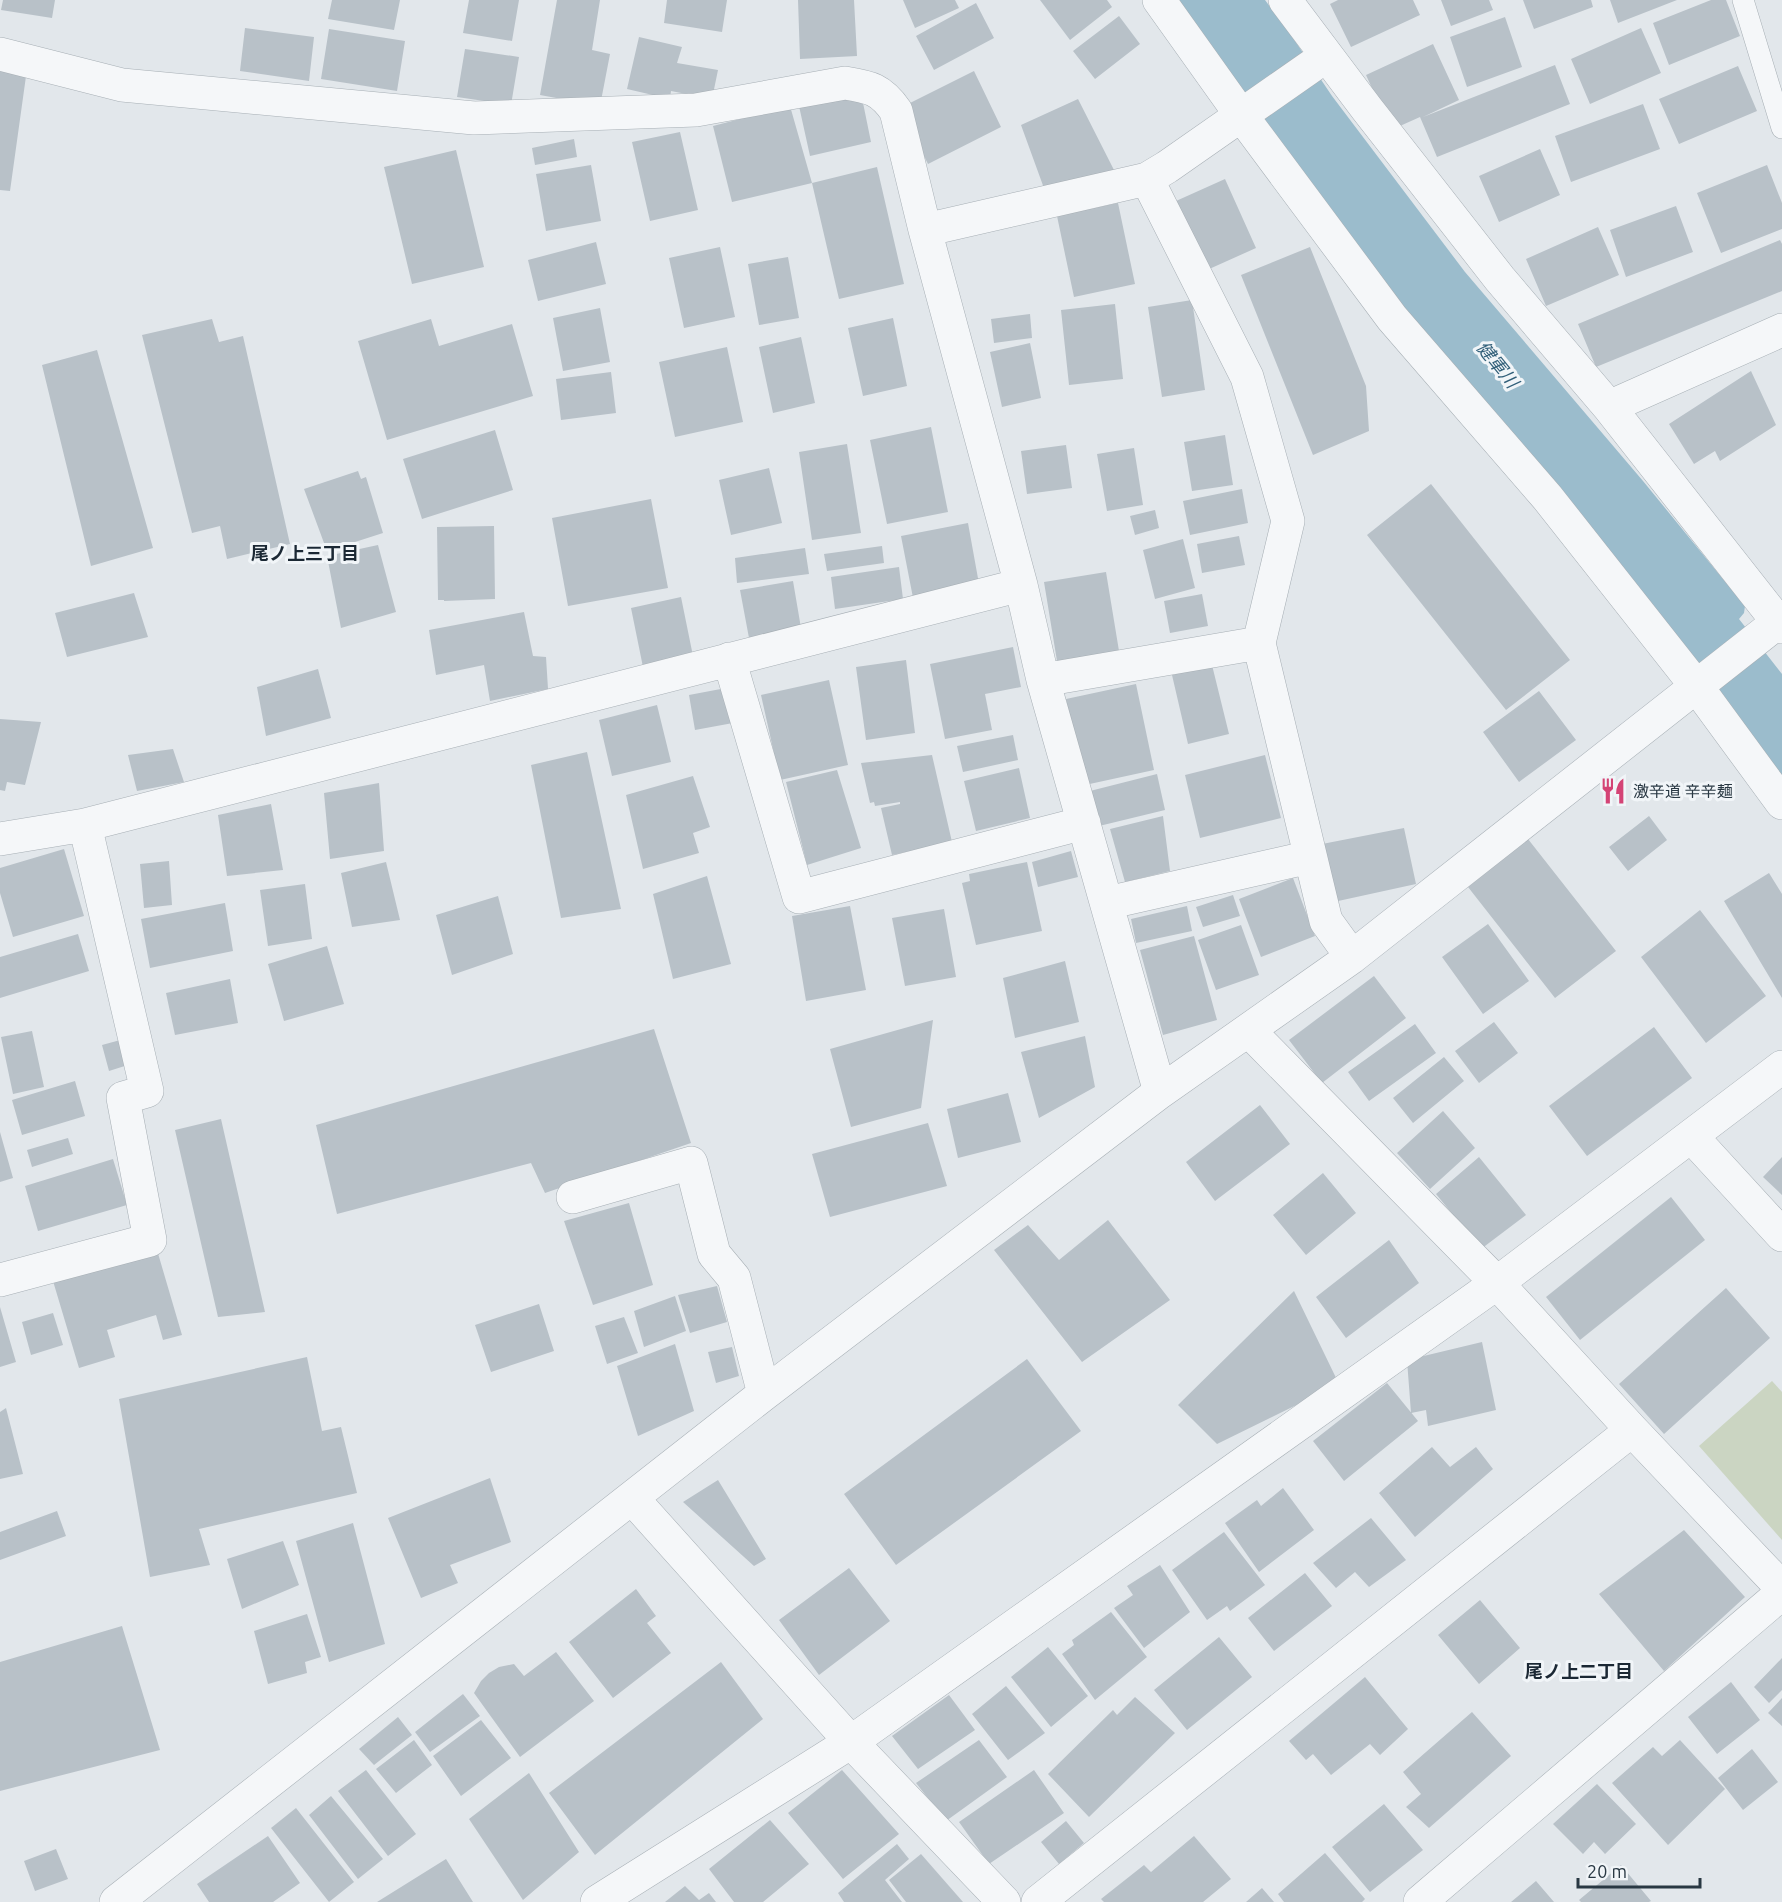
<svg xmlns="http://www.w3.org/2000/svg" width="1782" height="1902" font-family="Ubuntu,'Noto Sans JP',sans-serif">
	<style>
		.green { fill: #cbd5c2 }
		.water { fill: #9bbccc }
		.building { fill: #b8c1c8 }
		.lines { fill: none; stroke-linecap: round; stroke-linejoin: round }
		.lane-casing { stroke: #a7afb5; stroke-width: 22 }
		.street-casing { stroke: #a7afb5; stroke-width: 34 }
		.lane { stroke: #f5f7f9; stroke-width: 21 }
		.street { stroke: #f5f7f9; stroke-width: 33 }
		.labels { text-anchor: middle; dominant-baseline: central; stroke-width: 6; stroke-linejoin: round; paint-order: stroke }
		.poi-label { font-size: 16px; fill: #293843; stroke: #f1f5f8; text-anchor: start }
		.water-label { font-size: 18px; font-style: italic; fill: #315f79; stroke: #f1f5f8 }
		.neighbourhood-label { font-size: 18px; font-weight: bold; fill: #1b2834; stroke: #f1f5f8 }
	</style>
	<rect width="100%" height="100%" fill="#e2e7eb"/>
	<path class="green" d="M1772,1381L1782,1392V1540L1699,1446Z"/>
	<path class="water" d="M1173,0H1265L1293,38L1332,96L1465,272L1643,481L1745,606L1744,613L1739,619L1782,674V779L1417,331Z"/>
	<path class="building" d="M3,0H55L52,18L1,10Z
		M332,0H400L394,30L328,19Z
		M469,0H519L512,41L463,33Z
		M557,0H600L592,50L610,54L600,106L540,95Z
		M667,0H727L722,32L664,23Z
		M798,0H854L857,56L800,59Z
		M903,0H955L959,8L915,28Z
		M1040,0H1107L1112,7L1070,40Z
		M1338,0H1413L1420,15L1351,47L1330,4Z
		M1441,0H1489L1493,10L1451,26Z
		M1523,0H1591L1593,7L1534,29Z
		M1610,0H1677L1618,23Z
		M1711,0H1726L1740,36L1669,65L1653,23Z
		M976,3L994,38L934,70L916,36Z
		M1119,16L1140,44L1095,79L1073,51Z
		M1505,17L1522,67L1467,87L1450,37Z
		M245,28L314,37L309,81L240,71Z
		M1641,28L1661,73L1590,104L1571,59Z
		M329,29L405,41L397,91L321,79Z
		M639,37L682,47L677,63L718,70L712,99L671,91L670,99L627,89Z
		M1433,44L1459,100L1423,117L1555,65L1570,104L1437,157L1420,117L1391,130L1366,75Z
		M465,49L519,57L511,105L457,97Z
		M0,65L27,69L10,191L0,190Z
		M1738,66L1757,111L1679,144L1659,99Z
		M974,71L1001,127L928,164L900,108Z
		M861,93L871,142L810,156L799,106Z
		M1078,99L1114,170L1045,191L1021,125Z
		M1643,104L1660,149L1571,182L1555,136Z
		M790,106L812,183L732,202L713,126Z
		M680,132L698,210L650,221L632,142Z
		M574,139L577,157L535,165L532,148Z
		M1540,149L1560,195L1499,222L1479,176Z
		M456,150L484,267L412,284L384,167Z
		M591,165L601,221L546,231L536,174Z
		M1767,165L1782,203V229L1721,253L1697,193Z
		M877,167L904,284L839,299L812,183Z
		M1225,179L1256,248L1207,270L1176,201Z
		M1118,203L1135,284L1074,297L1057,216Z
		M1676,206L1693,252L1626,277L1610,230Z
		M1598,227L1619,275L1546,306L1526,259Z
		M1780,240L1782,244V291L1596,367L1578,324Z
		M596,242L606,284L538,301L528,260Z
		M720,247L735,317L684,328L669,258Z
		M1310,247L1366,386L1369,431L1313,455L1241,275Z
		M788,257L799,318L759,325L748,264Z
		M1192,300L1205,390L1162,397L1148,307Z
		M1115,304L1123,379L1069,385L1061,310Z
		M600,308L610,362L563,371L553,318Z
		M1030,314L1032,338L994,343L991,319Z
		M893,318L907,386L863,396L848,328Z
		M212,319L219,342L243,336L290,544L227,559L220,526L192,533L142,335Z
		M431,319L439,346L512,324L533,396L387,440L358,341Z
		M801,337L815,403L773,413L759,347Z
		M1030,343L1041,398L1002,407L990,352Z
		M727,347L743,422L675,437L659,362Z
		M97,350L153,548L91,566L42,365Z
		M1751,371L1776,425L1720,461L1715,451L1694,464L1669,424Z
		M611,372L616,413L561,420L556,379Z
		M931,427L948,512L887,524L870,440Z
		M495,430L513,490L422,519L403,459Z
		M1225,435L1233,485L1192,491L1184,442Z
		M847,444L861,533L812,540L799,452Z
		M1066,445L1072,488L1027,494L1021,451Z
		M1134,448L1143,505L1107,511L1097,454Z
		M769,468L782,523L731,535L719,480Z
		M358,471L361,479L366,477L383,533L327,551L304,489Z
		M1431,484L1570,660L1506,710L1367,535Z
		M1242,489L1248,523L1190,535L1183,501Z
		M651,499L668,588L568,606L552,518Z
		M1155,510L1159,528L1135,535L1130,516Z
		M968,523L981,595L915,608L901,536Z
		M494,526L495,599L444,601V600H438L437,527Z
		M1239,536L1245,565L1202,573L1197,544Z
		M1183,539L1195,588L1155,599L1143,550Z
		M378,545L396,612L341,628L327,556Z
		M882,546L884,563L827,571L824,554Z
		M805,548L809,574L737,583L735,558Z
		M899,567L903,599L835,609L831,577Z
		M1106,572L1119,651L1057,661L1044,582Z
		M793,581L801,628L749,638L740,590Z
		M134,593L148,637L67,657L55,613Z
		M1202,594L1208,626L1170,633L1164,601Z
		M681,597L694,661L644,672L631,608Z
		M524,612L533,656L546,657L548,689L490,701L484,665L436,675L429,630Z
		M1013,647L1021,687L985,694L992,730L945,739L930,664Z
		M906,660L915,733L866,740L856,667Z
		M1212,665L1229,734L1188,744L1172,675Z
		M318,669L331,718L266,736L257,687Z
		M829,680L848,765L780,780L761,695Z
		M1136,684L1154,770L1085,785L1066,699Z
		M726,688L733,723L695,730L689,695Z
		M1539,691L1576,740L1519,782L1483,732Z
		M657,705L671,762L612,776L599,720Z
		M0,719L41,722L25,785L7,782L5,791L0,790Z
		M1013,735L1018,760L963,772L957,746Z
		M173,749L184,782L137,791L128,755Z
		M587,752L621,909L561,918L531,765Z
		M932,755L952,842L892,855L881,808L900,804V802L875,806L874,802L870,803L861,763Z
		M1265,755L1281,818L1200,838L1185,775Z
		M1019,768L1030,818L976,831L964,781Z
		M837,770L861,848L807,865L786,782Z
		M1157,774L1165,810L1095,827L1086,792Z
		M693,776L710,827L693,833L699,853L643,869L626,795Z
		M379,783L384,851L330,859L324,793Z
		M271,804L283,870L227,876L218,815Z
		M1163,816L1170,871L1125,882L1110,829Z
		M1649,816L1667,840L1628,871L1609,847Z
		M1404,828L1416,884L1329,903L1317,845Z
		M1528,839L1616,951L1555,998L1468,887Z
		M64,849L84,916L13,937L0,893V868Z
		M1071,851L1078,877L1038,887L1032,862Z
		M169,861L172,905L144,908L140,864Z
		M386,862L400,920L352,927L341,873Z
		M1027,862L1042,931L976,945L962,883L970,881L969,874Z
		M1769,873L1782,894V998L1724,901Z
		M707,876L731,964L673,979L653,894Z
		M1293,878L1315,936L1261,957L1239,899Z
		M305,884L312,939L268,946L260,890Z
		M1233,895L1240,916L1203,927L1196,907Z
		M498,896L513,954L452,975L436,915Z
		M225,903L233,951L150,968L141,919Z
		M850,906L866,990L806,1001L792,916Z
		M1187,906L1192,931L1136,943L1131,919Z
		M944,909L956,977L905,986L892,918Z
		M1700,910L1766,996L1706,1043L1641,957Z
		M1488,924L1529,981L1483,1014L1442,957Z
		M1241,925L1259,975L1216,990L1198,940Z
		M78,934L89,971L0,998V957Z
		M1194,936L1217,1020L1163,1035L1140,950Z
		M327,946L344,1004L284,1021L268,964Z
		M1065,961L1079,1022L1015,1038L1003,978Z
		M1374,976L1406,1018L1322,1083L1289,1040Z
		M230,979L238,1023L175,1035L166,993Z
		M933,1020L921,1108L851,1127L830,1049Z
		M1494,1022L1518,1053L1479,1083L1455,1051Z
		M1415,1024L1436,1053L1369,1101L1348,1072Z
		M1654,1027L1692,1078L1587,1156L1549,1106Z
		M654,1029L691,1143L545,1193L531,1163L337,1214L316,1125Z
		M32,1031L44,1087L13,1094L1,1037Z
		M1085,1036L1095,1087L1039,1118L1021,1052Z
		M124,1039L131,1064L109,1071L102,1045Z
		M1444,1057L1464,1081L1413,1123L1393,1098Z
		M75,1081L85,1116L22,1135L12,1100Z
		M1008,1093L1021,1142L958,1158L947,1109Z
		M1260,1105L1290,1144L1215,1201L1186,1162Z
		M1443,1111L1475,1148L1430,1189L1397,1153Z
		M221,1119L265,1312L218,1317L175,1130Z
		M928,1123L947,1186L830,1217L812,1154Z
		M0,1132L13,1178L0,1182Z
		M68,1138L73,1154L32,1167L27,1150Z
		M1479,1157L1526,1215L1481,1249L1436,1194Z
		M1782,1157V1195L1763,1177Z
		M113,1159L127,1205L38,1231L25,1186Z
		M1323,1173L1356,1213L1306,1255L1273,1215Z
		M1671,1197L1705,1240L1580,1340L1546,1297Z
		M629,1203L653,1285L593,1305L564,1221Z
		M1108,1220L1170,1300L1082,1362L994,1250L1028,1225L1059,1260Z
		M1389,1240L1419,1283L1346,1338L1316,1297Z
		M157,1250L182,1335L163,1340L156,1315L107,1330L115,1357L79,1368L53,1281Z
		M717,1286L727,1322L690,1333L678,1295Z
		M1726,1288L1770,1338L1664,1434L1619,1384Z
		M1294,1291L1339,1384L1217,1444L1178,1405Z
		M675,1296L686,1331L644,1347L634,1311Z
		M539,1304L554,1351L491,1372L475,1325Z
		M0,1307L16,1362L0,1367Z
		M53,1313L63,1345L31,1355L22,1322Z
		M624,1317L638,1353L607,1364L595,1326Z
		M1482,1342L1496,1410L1428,1426L1426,1410L1411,1413L1407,1360Z
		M675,1344L694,1411L638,1436L617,1366Z
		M732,1347L739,1376L716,1383L708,1352Z
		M307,1357L322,1431L341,1427L357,1493L199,1529L210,1565L150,1577L119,1399Z
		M1027,1359L1081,1431L896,1565L844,1494Z
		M1387,1383L1418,1421L1344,1481L1313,1441Z
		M6,1408L23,1474L0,1479V1412Z
		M1432,1447L1450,1467L1476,1447L1493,1469L1415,1537L1379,1493Z
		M490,1478L511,1542L450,1565L458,1583L421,1598L388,1518Z
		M718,1480L766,1559L754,1566L683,1502Z
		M1283,1488L1314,1530L1259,1572L1225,1523L1257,1500L1261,1506Z
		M57,1511L66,1536L0,1560V1532Z
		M1371,1518L1406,1560L1369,1587L1355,1572L1336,1588L1313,1563Z
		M353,1523L385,1644L329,1662L296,1541Z
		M1684,1530L1745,1597L1664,1671L1599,1594Z
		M1224,1532L1265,1585L1230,1611L1227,1606L1207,1620L1172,1570Z
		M283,1541L299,1585L242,1609L227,1559Z
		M1160,1565L1190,1612L1144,1648L1114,1608L1133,1595L1127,1586Z
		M849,1568L890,1621L819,1675L779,1620Z
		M1305,1573L1332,1606L1274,1651L1248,1618Z
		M636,1589L656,1616L647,1623L671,1653L613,1698L569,1642Z
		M1480,1600L1520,1648L1479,1684L1438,1635Z
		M1111,1612L1147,1657L1095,1700L1062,1654L1074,1645L1072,1640Z
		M307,1614L321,1657L305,1662L307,1673L268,1684L254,1631Z
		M122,1626L160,1750L0,1791V1662Z
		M1219,1637L1252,1677L1187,1730L1154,1690Z
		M1048,1647L1088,1696L1051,1727L1011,1677Z
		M556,1652L594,1701L520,1757L474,1693L481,1681L489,1673L499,1667L514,1664L524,1676Z
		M1782,1658V1690L1769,1703L1754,1687Z
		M721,1662L763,1719L595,1855L549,1793Z
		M1365,1677L1408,1729L1380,1755L1370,1744L1331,1775L1313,1754L1306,1760L1289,1741Z
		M1731,1682L1760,1720L1717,1754L1688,1717Z
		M1006,1686L1045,1733L1008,1760L972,1714Z
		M463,1694L480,1716L430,1752L415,1732Z
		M949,1695L975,1730L918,1769L892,1736Z
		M1135,1697L1175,1733L1089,1817L1048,1774L1113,1710L1117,1715Z
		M1782,1698V1726L1768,1713Z
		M1472,1712L1511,1756L1429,1828L1406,1807L1421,1794L1403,1772Z
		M398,1717L412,1735L374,1765L359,1749Z
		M481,1720L511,1758L461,1796L433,1756Z
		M414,1740L432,1765L396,1793L376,1769Z
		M979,1740L1007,1777L946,1821L916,1783Z
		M1680,1740L1725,1789L1668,1845L1612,1783L1653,1747L1662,1756Z
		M1752,1749L1778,1782L1743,1810L1718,1778Z
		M366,1770L416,1834L388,1856L338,1791Z
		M842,1770L899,1834L843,1879L788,1813Z
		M1034,1770L1064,1813L989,1864L959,1822Z
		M529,1773L579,1852L523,1900L469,1819Z
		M1597,1784L1636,1824L1605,1854L1594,1842L1583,1854L1553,1824Z
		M331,1796L383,1859L358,1879L309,1815Z
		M1384,1804L1423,1850L1370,1892L1332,1847Z
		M296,1808L354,1882L329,1902L271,1828Z
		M770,1820L809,1864L763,1902H734L709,1869Z
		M1066,1821L1084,1843L1059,1864L1041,1842Z
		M268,1836L300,1883L273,1902H209L197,1884Z
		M1194,1836L1231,1879L1203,1902H1104L1101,1899L1144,1865L1151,1872Z
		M897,1844L909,1859L885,1880L902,1902H844L838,1893Z
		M56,1849L68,1879L35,1891L24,1861Z
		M1325,1853L1365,1899L1362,1902H1284L1278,1894Z
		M921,1854L963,1902H906L889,1880Z
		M446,1859L473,1902H377Z
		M1621,1865L1651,1901L1649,1902H1581L1579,1900Z
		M1536,1881L1554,1902H1511Z
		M685,1886L699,1900L709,1893L716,1902H665Z
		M1262,1888L1274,1902H1246Z"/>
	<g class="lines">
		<g class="lane-casing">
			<path id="lane" d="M1743,0L1782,128"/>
		</g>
		<g class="street-casing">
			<path id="street" d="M1159,0L1241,115L1392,318L1547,497L1697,687L1782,803
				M1285,0L1367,109L1500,279L1609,407L1782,627
				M0,54L122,85L474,118L696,110L845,83C870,87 881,89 896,111L925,230L1021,585L1043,680L1160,1092
				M925,230L1147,179L1167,167L1326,56
				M1609,407L1782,330
				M1259,643L1326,921L1352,957
				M729,659L799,897L1084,823
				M1043,680L1259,643L1288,521L1247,377L1147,179
				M0,839L85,825L1021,585
				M1107,903L1310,857
				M1249,1031L1497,1283L1632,1430L1782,1588
				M1692,1137L1782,1235
				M573,1197L691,1163L714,1254L734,1278L764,1394
				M0,1280L150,1240L123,1098L147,1091L85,825
				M632,1498L851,1742L1004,1902
				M116,1902L764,1394L1160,1092L1352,957L1782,619
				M597,1902L851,1742L1497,1283L1782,1067
				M1038,1902L1632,1430
				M1420,1902L1782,1593"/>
		</g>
		<use href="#lane" class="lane"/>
		<use href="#street" class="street"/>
	</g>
	<defs>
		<g id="restaurant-bare" transform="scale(2.07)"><path d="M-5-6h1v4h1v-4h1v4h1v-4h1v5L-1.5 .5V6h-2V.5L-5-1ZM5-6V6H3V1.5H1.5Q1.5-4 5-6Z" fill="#d44375" stroke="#f1f5f8" stroke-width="2.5" paint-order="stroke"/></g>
	</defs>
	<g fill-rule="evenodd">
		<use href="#restaurant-bare" x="1613" y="791"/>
	</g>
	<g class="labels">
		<g class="poi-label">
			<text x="1633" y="791">激辛道 辛辛麺</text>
		</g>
		<g class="water-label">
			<text transform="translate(1498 364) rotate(51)">健軍川</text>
		</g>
		<g class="neighbourhood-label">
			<text x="305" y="553">尾ノ上三丁目</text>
			<text x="1579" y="1671">尾ノ上二丁目</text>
		</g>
	</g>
	<path d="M1578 1878v9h122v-9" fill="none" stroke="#293843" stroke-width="3"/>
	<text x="1587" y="1878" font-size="18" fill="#293843" stroke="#f1f5f8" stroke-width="4.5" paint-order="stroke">20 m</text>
</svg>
